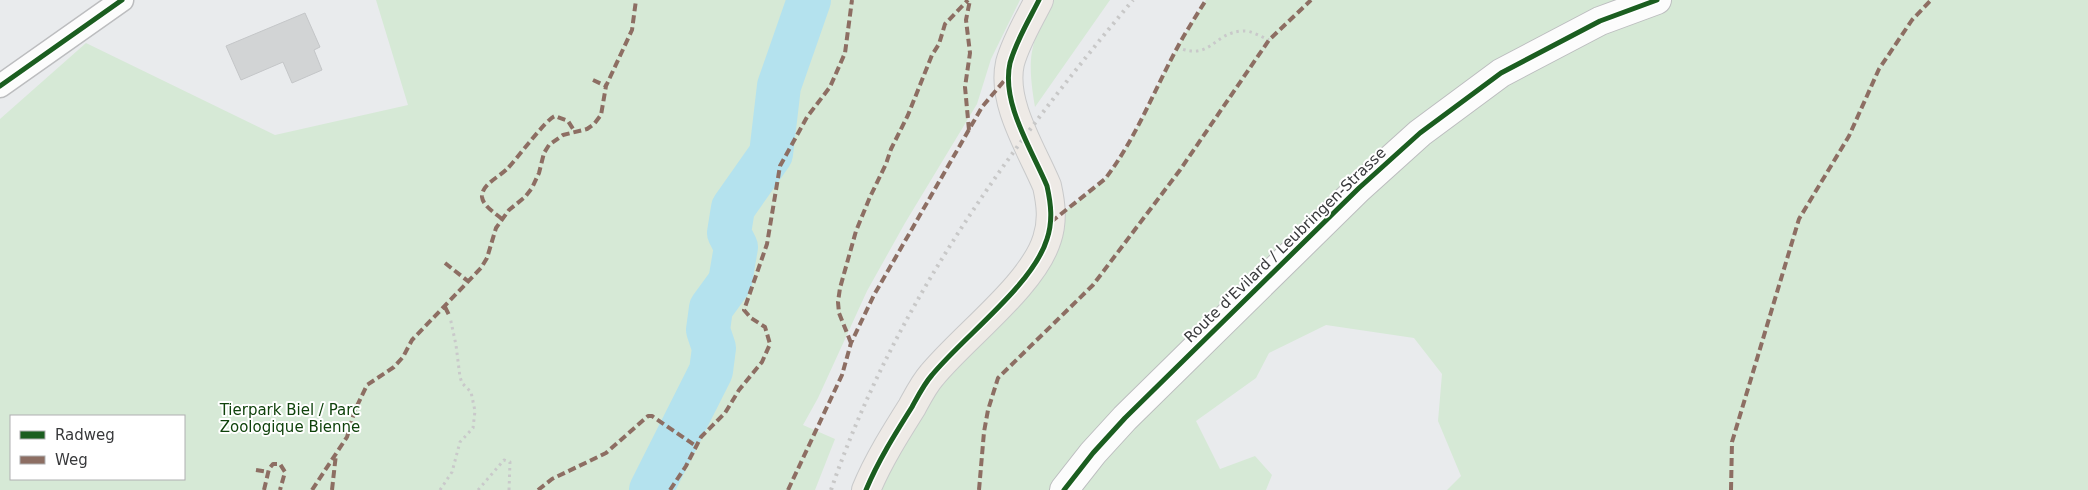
<svg xmlns="http://www.w3.org/2000/svg" width="2088" height="490" font-family="'DejaVu Sans',sans-serif">
	<style>
		.green { fill: #d6e9d6; fill-rule: evenodd }
		.lines { fill: none; stroke-linecap: round; stroke-linejoin: round }
		.river { stroke: #b4e2ee; stroke-width: 44 }
		.building { fill: #d2d4d5; stroke: #c4c6c8 }
		.minor-casing { stroke: #bcbdbf; stroke-width: 25 }
		.tertiary-casing { stroke: #bcbdbf; stroke-width: 30 }
		.primary-casing { stroke: #c8c9ca; stroke-width: 30 }
		.path { stroke: #c9c9ca; stroke-width: 3; stroke-dasharray: 2.5 4; stroke-linecap: butt }
		.minor { stroke: #fcfcfc; stroke-width: 22 }
		.tertiary { stroke: #fcfcfc; stroke-width: 28 }
		.primary { stroke: #eeeae6; stroke-width: 28 }
		.rail { stroke: #c8c8c8; stroke-width: 4; stroke-dasharray: 2.5 5; stroke-linecap: butt }
		.quiet { stroke: #8d6e63; stroke-width: 4; stroke-dasharray: 8 4; stroke-linecap: butt }
		.cycleway-casing { stroke: #fff; stroke-width: 8 }
		.cycleway { stroke: #1b5e20; stroke-width: 5 }
		.labels { text-anchor: middle; dominant-baseline: central; stroke-width: 4; stroke-linejoin: round; paint-order: stroke }
		.street-label { font-size: 15px; fill: #38393b; stroke: #fff }
		.park-label { font-size: 15px; fill: #0f420b; stroke: #fff }
	</style>
	<rect width="100%" height="100%" fill="#e9ebed"/>
	<path class="green" d="M376,0H1020L991,59L977,104L905,223L867,291L818,398L803,425L835,439L815,490H0V119L86,43L275,135L408,105ZM184,416V479H11V416Z
		M1053,0H1110L1035,107C1027,59 1029,44 1053,0Z
		M1206,0H2088V490H1447L1461,476L1438,421L1442,374L1414,338L1326,325L1269,353L1256,378L1196,421L1220,469L1255,456L1272,475L1266,490H866L1051,222L1105,179C1135,140 1153,93 1176,50C1185,33 1196,16 1206,0Z"/>
	<g class="lines">
		<path class="river" d="M651,490L711,371L714,348L708,330L711,308L730,282L736,247L729,233L733,208L771,154L779,86L809,0"/>
	</g>
	<path class="building" d="M305,13L320,47L314,50L322,70L292,83L283,62L241,80L226,46Z"/>
	<g class="lines">
		<g class="minor-casing">
			<path id="minor" d="M0,86L122,0"/>
		</g>
		<g class="tertiary-casing">
			<path id="tertiary" d="M1064,490L1093,453L1125,418L1359,188L1420,133L1501,73L1600,21L1657,0"/>
		</g>
		<g class="primary-casing">
			<path id="primary" d="M866,490C878,461 895,434 912,407C918,396 924,384 932,375C964,336 1033,285 1047,239C1053,221 1051,204 1047,186C1032,150 1001,103 1010,63C1016,41 1029,20 1039,0"/>
		</g>
		<path class="path" d="M1177,47C1211,62 1213,32 1243,31C1250,30 1262,37 1269,40
			M440,490L452,472L460,442L473,428L475,411L471,392L462,383L460,377L456,345L450,317
			M478,490L504,460L510,462L509,490"/>
		<use href="#minor" class="minor"/>
		<use href="#tertiary" class="tertiary"/>
		<use href="#primary" class="primary"/>
		<path class="rail" d="M831,490C894,306 1009,148 1133,0"/>
		<path class="quiet" d="M593,80L606,86
			M969,130L965,87L970,53L966,20L970,0
			M502,219C495,213 483,206 482,197C481,185 499,177 507,169C516,160 547,118 555,116L568,121L575,132
			M1051,222L1105,179C1135,140 1153,93 1176,50C1185,33 1196,16 1206,0
			M445,263L469,282
			M445,307L450,317
			M851,343L839,313L838,302L840,288L856,231L870,197L886,164L891,149L908,115L932,55L939,44L945,24L968,0
			M256,470L268,472
			M264,490L269,469L273,464H280L285,472L280,490
			M312,490L347,437L355,410L367,385L394,367L403,357L412,340L481,268L487,258L496,228L509,210L525,197L532,188L539,173L544,153L549,145L563,135L587,129L594,124L601,115L606,86L632,30L636,0
			M332,490L336,454
			M538,490L552,479L606,453L648,416H652L696,446
			M670,490L686,466L701,437L725,413L739,390L762,362L770,344L765,327L751,318L744,310L767,244L780,166L807,117L830,87L845,53L852,0
			M788,490L842,375L851,343L874,295L982,107L1009,75
			M979,490L984,432L988,410L998,378L1093,285L1180,170L1269,40L1311,0
			M1731,490L1732,442L1799,219L1849,136L1879,69L1912,20L1931,0"/>
		<g class="cycleway-casing">
			<path id="cycleway" d="M0,86L122,0
				M866,490C878,461 895,434 912,407C918,396 924,384 932,375C964,336 1033,285 1047,239C1053,221 1051,204 1047,186C1032,150 1001,103 1010,63C1016,41 1029,20 1039,0
				M1064,490L1093,453L1125,418L1359,188L1420,133L1501,73L1600,21L1657,0"/>
		</g>
		<use href="#cycleway" class="cycleway"/>
	</g>
	<g class="labels">
		<g class="street-label">
			<text transform="translate(1285 245) rotate(-44)">Route d'Evilard / Leubringen-Strasse</text>
		</g>
		<g class="park-label">
			<text x="290" y="410">Tierpark Biel / Parc<tspan x="290" dy="17">Zoologique Bienne</tspan></text>
		</g>
	</g>
	<rect x="10" y="415" width="175" height="65" fill="#ffffff" stroke="#afb0b1"/>
	<rect x="20" y="431" width="25" height="8" fill="#1b5e20" stroke="#afb0b1"/>
	<text x="55" y="440" font-size="15" fill="#38393b">Radweg</text>
	<rect x="20" y="456" width="25" height="8" fill="#8d6e63" stroke="#afb0b1"/>
	<text x="55" y="465" font-size="15" fill="#38393b">Weg</text>
</svg>
